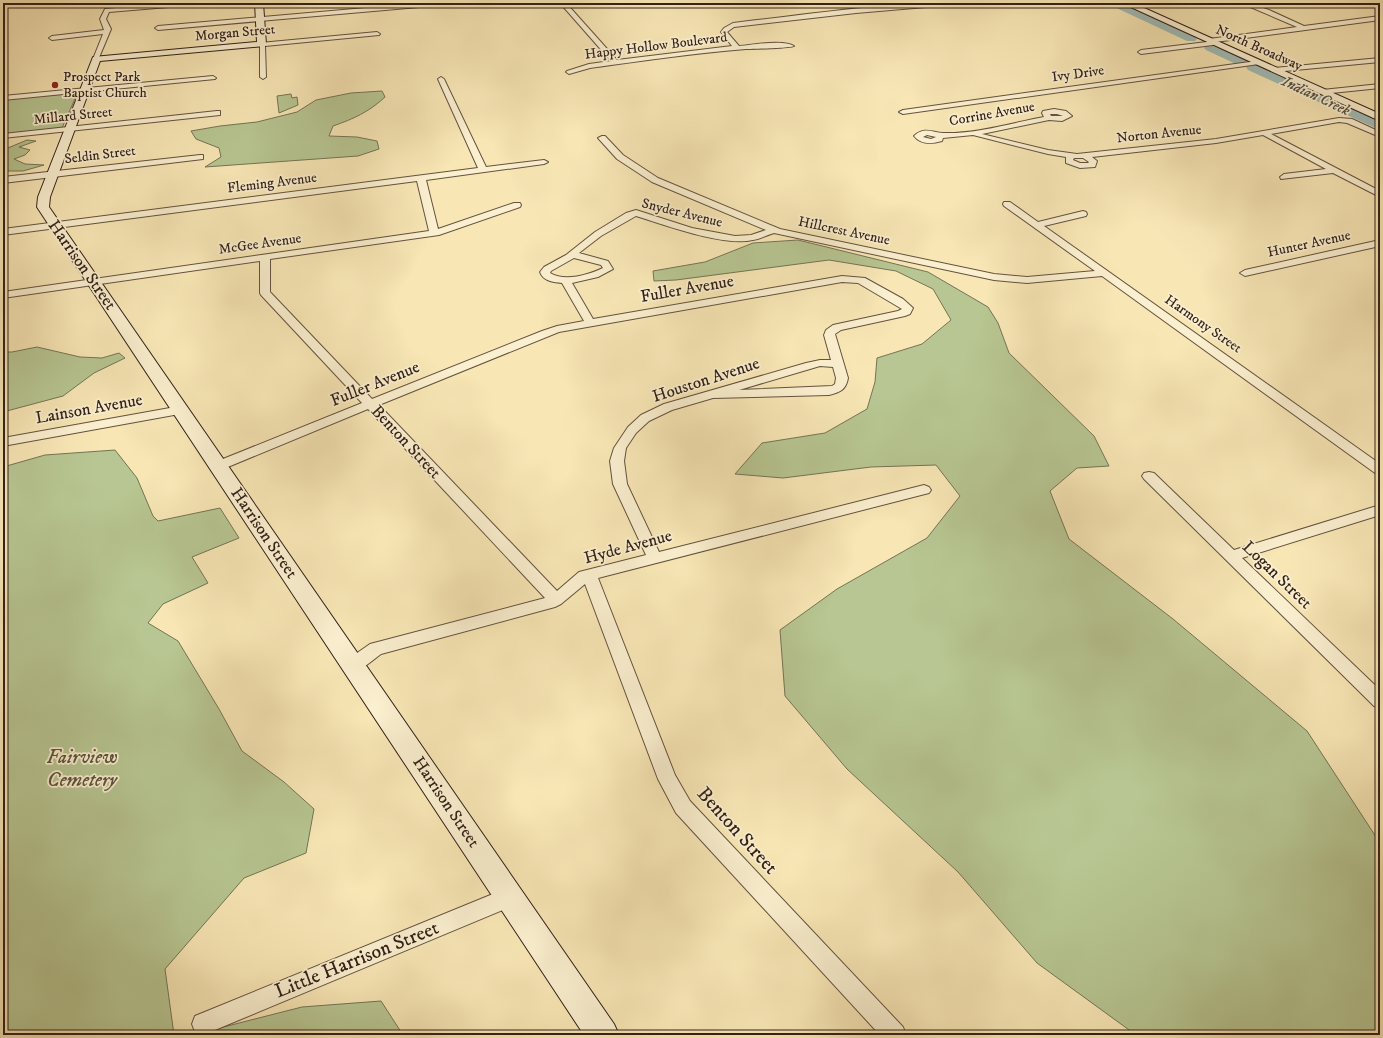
<svg xmlns="http://www.w3.org/2000/svg" width="1383" height="1038" font-family="'IM FELL DW Pica',serif">
	<style>
		.green { fill: #b7c692; stroke: #747455 }
		.lines { fill: none; stroke-linecap: round; stroke-linejoin: round }
		.river { fill: #a1bdb7; fill-rule: evenodd }
		.street-casing { stroke: #64523f; stroke-width: 2 }
		.secondary-casing { stroke: #322118; stroke-width: 2 }
		.street { fill: #faefcf; fill-rule: evenodd }
		.secondary { fill: #faefcf; fill-rule: evenodd }
		.poi-dot { fill: #8f2418; stroke: #faefcf; stroke-width: 1.5 }
		.labels { text-anchor: middle; dominant-baseline: central; stroke-width: 3.5; stroke-linejoin: round; paint-order: stroke }
		.far-street-label { font-size: 14px; fill: #322118; stroke: #faefcf }
		.far-poi-label { font-size: 14px; fill: #322118; stroke: #faefcf; text-anchor: start }
		.far-water-label { font-size: 15px; font-style: italic; fill: #535048; stroke: #faefcf }
		.street-label { font-size: 17px; fill: #322118; stroke: #faefcf }
		.near-park-label { font-size: 20px; font-style: italic; fill: #5a533d; stroke: #faefcf }
		.near-street-label { font-size: 20px; fill: #322118; stroke: #faefcf }
	</style>
	<rect width="100%" height="100%" fill="#f8e6b5"/>
	<filter id="stains"><feTurbulence type="fractalNoise" baseFrequency=".005" numOctaves="4"/><feColorMatrix values="0 0 0 0 .2 0 0 0 0 .09 0 0 0 0 .02 0 0 0 .5 -.17"/></filter>
	<radialGradient id="worn" r=".72"><stop offset=".6" stop-color="#630" stop-opacity="0"/><stop offset="1" stop-color="#630" stop-opacity=".3"/></radialGradient>
	<path class="green" d="M382,91L385,97C369,112 353,119 333,126L329,136L357,137L377,141L379,149L358,156L205,167L221,157L219,148L196,139L191,131L220,126L257,122L297,112L316,100L351,93Z
		M78,92L62,128L3,134V100Z
		M291,94L292,98L297,97L298,105L279,113L277,96Z
		M27,140L36,141L19,147L30,150L25,155L14,159L25,164L44,165L23,171H3V150Z
		M798,240L928,272L988,307L998,323L1009,353L1094,436L1109,466L1077,468L1050,491L1069,539L1173,619L1307,731L1380,843V1035H1136L1037,963L958,872L847,769L785,696L780,630L837,589L927,538L960,496L936,465L871,467L783,478L735,474L762,443L825,433L867,409L875,382L877,358L922,344L951,320L933,289L896,271L829,260L676,280L654,281L653,271L705,262L753,243Z
		M37,347L80,357L102,358L119,353L125,358L94,373L63,396L3,412V352H12Z
		M115,450L137,478L153,516L158,521L220,508L239,538L192,557L208,583L163,604L148,623L178,641L219,709L242,751L284,782L314,809L306,853L244,878L165,969L174,1035H3V467L45,455Z
		M381,1001L403,1035H192L302,1007Z"/>
	<g class="lines">
		<path class="river" d="M1109,3H1122L1195,37L1197,39L1195,41H1187L1110,5Z
			M1210,45L1244,58L1246,61L1244,64H1236L1206,50L1204,48L1206,46Z
			M1252,63L1380,121V130L1248,70L1246,67L1248,64Z"/>
		<g class="street-casing">
			<path id="street" d="M172,3H195L192,5L109,12L106,19L111,29L98,60L93,59L103,34L52,40L49,38L52,36L104,30L100,19L105,9Z
				M423,3H445L442,5L158,30L155,28L158,26Z
				M560,3H566L617,60L732,46L721,32L724,28L733,23C805,15 879,3 952,3L949,5L856,13L734,27L727,32L739,46C752,45 784,39 794,46C791,48 753,49 746,49C693,53 641,61 590,68L569,74L566,72L567,71L589,64L611,61Z
				M1241,3H1249L1269,10L1304,26L1380,16V20L1215,42V44L1213,45L1141,54L1138,52L1141,50L1207,42V40L1209,39L1297,27Z
				M377,32L380,34L379,35L265,46L266,77L263,79L260,77V43Z
				M1380,58V62L1274,72L1271,70L1274,68Z
				M1257,61L1259,62V64L903,114L899,112L903,110Z
				M213,76L216,78L215,79L3,100V96Z
				M441,77L444,79L486,167L544,160L548,162L544,164L426,180L438,229L514,203H520L521,205L520,207L439,235L270,259V292L372,399L542,331L557,326L584,321L562,283C553,282 543,281 540,272L544,267L566,255L595,232L626,213L636,210L692,228L735,236L751,235L766,230L652,182L617,159L598,138L602,136H605L623,155L658,178L780,229L994,274L1027,277L1095,271L1004,206L1003,204L1004,202H1010L1038,222L1083,211L1086,212L1087,214L1086,216L1044,226L1380,464V474L1375,473L1102,276L1027,283L994,280L774,233C767,235 760,239 753,240C724,247 665,225 636,216L601,236L579,253L608,261L613,269L598,277L572,283L593,319L842,276L865,278L903,299L913,308L910,314L905,316L841,330L835,334L848,378C846,390 840,392 829,395L713,398L672,410L649,421L636,433L626,448L624,461L627,484L659,552L924,485L929,487L931,490L929,493L598,578L675,775L690,801L903,1027L906,1035H880L676,813L658,779L585,584L561,604L555,607L381,654C371,661 359,674 347,670L345,665L347,660L370,644L545,598L368,409L223,469L218,470L213,469L211,466L213,463L362,403L261,295L260,293V261L3,298V292L429,231L417,181L3,235V229L478,168L438,79ZM574,258L601,265L603,268C588,275 565,282 550,273L551,271ZM842,282L858,283L902,309L898,311L833,325L826,330L824,335L831,360H820L806,363L664,404L641,415L628,427L614,448L610,461L613,484L646,555L579,572L557,591L379,405L559,332ZM820,366L833,367L836,378L835,384L832,386L739,390Z
				M1380,84V88L1322,94L1319,92L1322,90Z
				M1054,109L1066,111L1072,116L1062,121L1049,120L982,134L1048,150L1077,154L1216,139L1339,118L1352,119L1380,132V137L1347,123L1339,122L1271,134L1380,191V197L1333,173L1281,179L1280,177L1284,174L1326,169L1263,135L1216,143L1092,157L1097,161L1095,167L1080,168L1066,163V157L1048,154L973,135L943,138L942,141C932,144 921,145 914,136C925,126 933,133 943,133C977,134 1011,123 1044,117L1042,113L1043,111ZM1050,114H1057L1063,116H1051ZM927,135L936,137L931,139L923,137ZM1074,158H1083L1089,162L1088,163H1080L1073,160Z
				M217,111H220V115L3,138V134Z
				M200,155H203V159L3,183V177Z
				M1380,240V246L1245,276L1240,273L1245,270Z
				M181,406L185,407L187,410L185,413L3,446V438Z
				M1149,472L1154,473L1234,550L1380,505V515L1242,558L1380,690V708L1374,706L1144,479L1142,476L1144,473Z
				M510,887L517,890L520,897L517,904L203,1035L195,1032L192,1024L195,1016Z"/>
		</g>
		<g class="secondary-casing">
			<path id="secondary" d="M255,3H263L266,44L265,46L100,61L50,197L49,207L614,1024L619,1035H584L37,207L38,197L93,57L257,42Z
				M1122,3H1133L1380,114V121Z"/>
		</g>
		<use href="#street" class="street"/>
		<use href="#secondary" class="secondary"/>
	</g>
	<circle class="poi-dot" cx="55" cy="85" r="4"/>
	<g class="labels">
		<g class="far-street-label">
			<text transform="translate(235 33) rotate(-5)">Morgan Street</text>
			<text transform="translate(656 46) rotate(-7)">Happy Hollow Boulevard</text>
			<text transform="translate(1259 48) rotate(24)">North Broadway</text>
			<text transform="translate(1078 74) rotate(-8)">Ivy Drive</text>
			<text transform="translate(992 114) rotate(-10)">Corrine Avenue</text>
			<text transform="translate(73 116) rotate(-6)">Millard Street</text>
			<text transform="translate(1159 134) rotate(-6)">Norton Avenue</text>
			<text transform="translate(100 155) rotate(-7)">Seldin Street</text>
			<text transform="translate(272 183) rotate(-7)">Fleming Avenue</text>
			<text transform="translate(682 213) rotate(14)">Snyder Avenue</text>
			<text transform="translate(844 231) rotate(12)">Hillcrest Avenue</text>
			<text transform="translate(260 244) rotate(-8)">McGee Avenue</text>
			<text transform="translate(1309 244) rotate(-12)">Hunter Avenue</text>
			<text transform="translate(1203 324) rotate(35)">Harmony Street</text>
		</g>
		<g class="far-poi-label">
			<text x="63" y="77">Prospect Park<tspan x="63" dy="16">Baptist Church</tspan></text>
		</g>
		<g class="far-water-label">
			<text transform="translate(1316 96) rotate(25)">Indian Creek</text>
		</g>
		<g class="street-label">
			<text transform="translate(82 265) rotate(55)">Harrison Street</text>
			<text transform="translate(687 289) rotate(-10)">Fuller Avenue</text>
			<text transform="translate(706 380) rotate(-18)">Houston Avenue</text>
			<text transform="translate(375 384) rotate(-22)">Fuller Avenue</text>
			<text transform="translate(89 409) rotate(-10)">Lainson Avenue</text>
			<text transform="translate(406 442) rotate(47)">Benton Street</text>
			<text transform="translate(264 533) rotate(56)">Harrison Street</text>
			<text transform="translate(628 547) rotate(-15)">Hyde Avenue</text>
			<text transform="translate(1277 575) rotate(44)">Logan Street</text>
			<text transform="translate(446 802) rotate(56)">Harrison Street</text>
		</g>
		<g class="near-park-label">
			<text x="82" y="757">Fairview<tspan x="82" dy="23">Cemetery</tspan></text>
		</g>
		<g class="near-street-label">
			<text transform="translate(737 831) rotate(48)">Benton Street</text>
			<text transform="translate(357 960) rotate(-22)">Little Harrison Street</text>
		</g>
	</g>
	<rect width="1383" height="1038" fill="none" stroke="#f8e6b5" stroke-width="16"/>
	<rect x="4" y="4" width="1375" height="1030" fill="none" stroke="#322118" stroke-width="2"/>
	<rect x="8" y="8" width="1367" height="1022" fill="none" stroke="#322118"/>
	<rect width="100%" height="100%" filter="url(#stains)"/>
	<rect width="100%" height="100%" fill="url(#worn)"/>
</svg>
